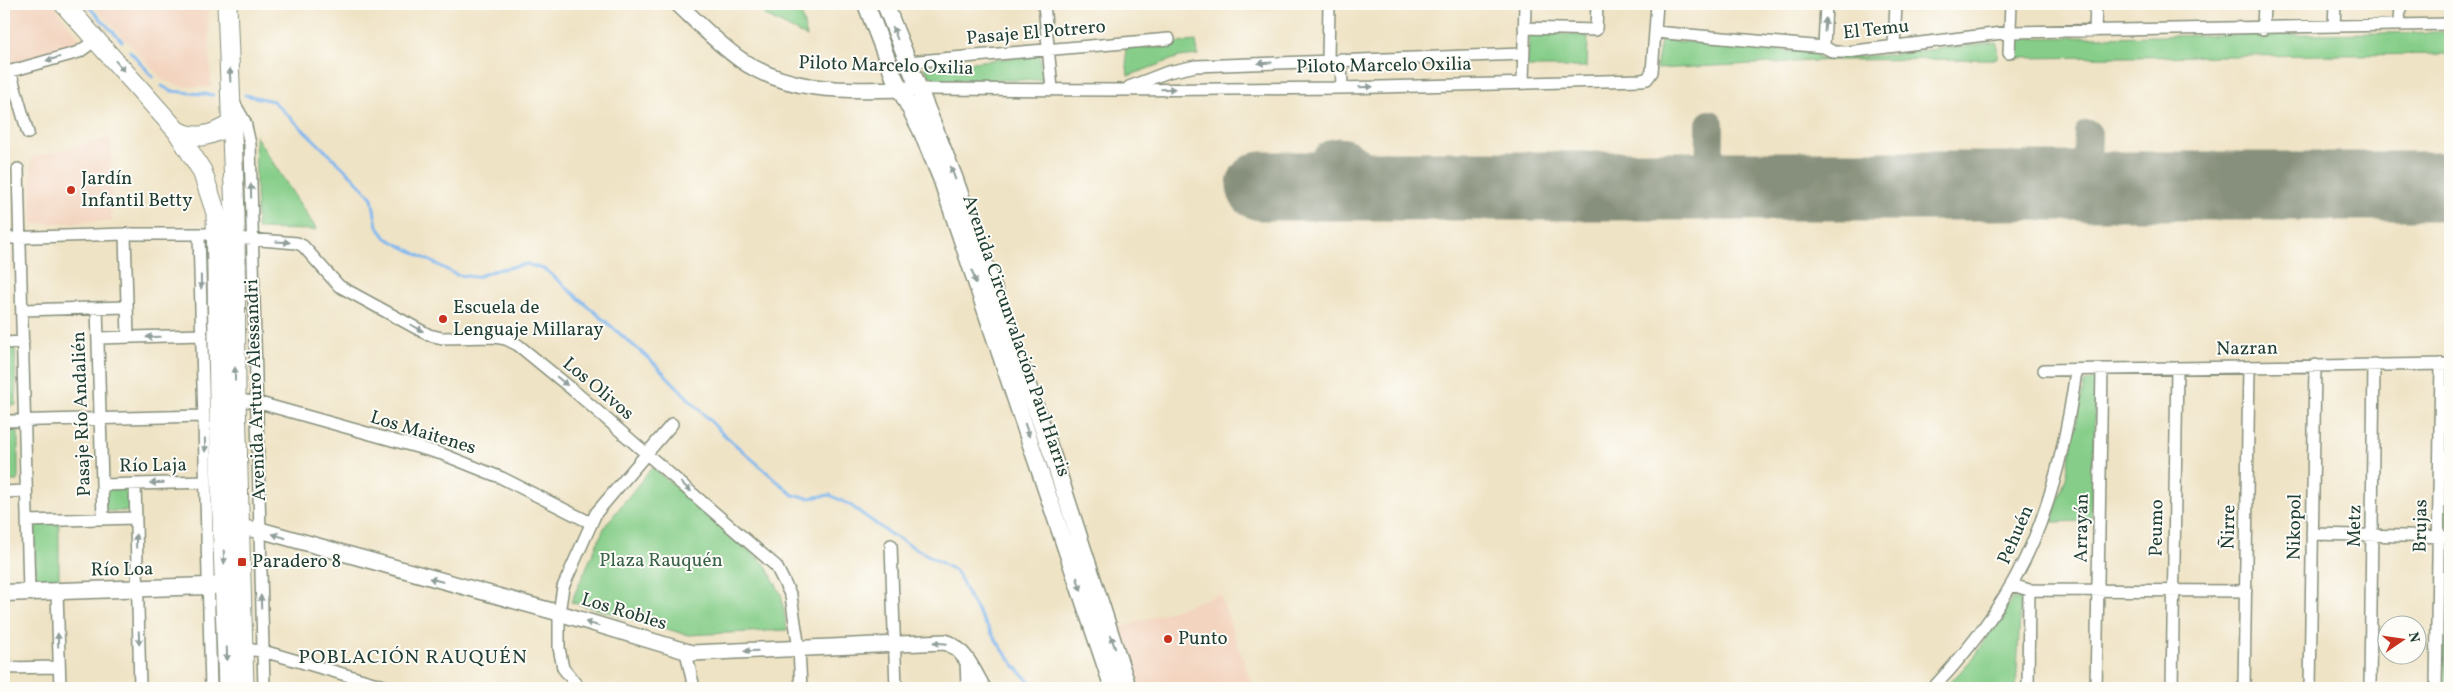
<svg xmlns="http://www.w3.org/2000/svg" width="2454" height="692" font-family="Vollkorn,serif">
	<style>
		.built { fill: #f3d4bf }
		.green { fill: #85cd88; stroke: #52855e }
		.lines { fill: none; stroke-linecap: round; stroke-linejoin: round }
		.stream { stroke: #7eb7ef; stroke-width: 3 }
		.taxiway { stroke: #87907c; stroke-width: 28 }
		.runway { stroke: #87907c; stroke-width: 69 }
		.minor-casing { stroke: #87907c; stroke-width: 14 }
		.tertiary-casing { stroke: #87907c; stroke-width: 18 }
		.secondary-casing { stroke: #87907c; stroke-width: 19 }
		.primary-casing { stroke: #87907c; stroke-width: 21 }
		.minor { stroke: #fff; stroke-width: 11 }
		.tertiary { stroke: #fff; stroke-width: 15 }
		.secondary { stroke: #fff; stroke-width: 16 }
		.primary { stroke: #fff; stroke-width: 19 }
		.oneway { fill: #8f9e9a }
		.poi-dot { fill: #c8321e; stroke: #fdfcf7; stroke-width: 2 }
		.labels { text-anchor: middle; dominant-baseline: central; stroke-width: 4; stroke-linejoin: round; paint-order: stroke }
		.street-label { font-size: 19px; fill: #1f3d34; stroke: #fdfcf7 }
		.poi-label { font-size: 19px; fill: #1f3d34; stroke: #fdfcf7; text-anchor: start }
		.park-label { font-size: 19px; fill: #386149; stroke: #fdfcf7 }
		.neighbourhood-label { font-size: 20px; letter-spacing: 1px; fill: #1f3d34; stroke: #fdfcf7 }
	</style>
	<rect width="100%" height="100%" fill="#fdfcf7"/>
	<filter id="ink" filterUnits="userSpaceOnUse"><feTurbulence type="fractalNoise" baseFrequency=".02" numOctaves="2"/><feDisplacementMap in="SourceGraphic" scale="10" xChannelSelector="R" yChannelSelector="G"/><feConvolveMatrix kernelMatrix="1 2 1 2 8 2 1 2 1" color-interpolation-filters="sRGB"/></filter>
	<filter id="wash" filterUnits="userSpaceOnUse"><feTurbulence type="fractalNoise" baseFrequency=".0096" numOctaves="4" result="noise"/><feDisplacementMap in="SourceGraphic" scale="20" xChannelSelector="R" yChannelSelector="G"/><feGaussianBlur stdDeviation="1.12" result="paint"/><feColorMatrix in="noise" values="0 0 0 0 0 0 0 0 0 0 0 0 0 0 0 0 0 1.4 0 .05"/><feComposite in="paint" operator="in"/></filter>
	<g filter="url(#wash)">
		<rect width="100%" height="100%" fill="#efe3c5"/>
		<path class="built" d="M4,4H53L82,42L4,66Z
			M92,4H208L211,87H184L164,81Z
			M111,137L112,221L32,224L31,158Z
			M1220,594L1253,688H1133L1114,630Z"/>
		<path class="green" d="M753,4H799L807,37L766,16Z
			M1530,32L1588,36L1587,67H1527Z
			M2450,32V54L2016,58L2015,38Z
			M1661,40L1816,53L1819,59L1885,55L1997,42V59L1833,60L1656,69Z
			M1196,41L1198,55L1179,57L1128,76L1125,48Z
			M1040,55L1042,80H932L924,67Z
			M255,135L317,230L257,229Z
			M15,344L16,405H4V345Z
			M2450,377V531L2445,524Z
			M2094,379L2096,382L2091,521L2051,522L2066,477L2084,383Z
			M4,421H18V481H4Z
			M652,467L765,564L781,594L787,630L688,635L571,602L605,526Z
			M106,488H129V511H106Z
			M59,523V584H35V524Z
			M2450,548V688L2443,687L2446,551Z
			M2012,599H2021L2016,688H1945L1975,656Z"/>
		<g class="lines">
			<path class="stream" d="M86,4L122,41
				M130,51L153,77
				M162,86L171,91L213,95
				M245,95L273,101L354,178L372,198L377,226L386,238L457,275L476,277L496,270L527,264L546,270L656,365L721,432L793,495L809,498L830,495L850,505L890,534L954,570C962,578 964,587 969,597C988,628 1009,664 1036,688"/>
			<path class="taxiway" d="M1324,186C1318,171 1323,149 1343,152C1355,154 1361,166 1370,174C1376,180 1383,183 1390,186
				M1709,186L1710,124
				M2086,186L2088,134"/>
			<path class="runway" d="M1261,186H2450"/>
		</g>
	</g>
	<g filter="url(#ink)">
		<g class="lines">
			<g class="minor-casing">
				<path id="minor" d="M1044,4L1052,89
					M2399,25L2400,4
					M2334,26L2335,4
					M1524,28L1596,30L1597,4
					M2263,29L2264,4
					M2095,31L2096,4
					M1655,32L1824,47
					M1894,46L1896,4
					M1824,47L1834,52H1847L2010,32L2450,24
					M1824,47L1826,4
					M2009,53L2011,4
					M1341,59L1342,88
					M1328,60L1329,4
					M907,62L1169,39
					M10,71L28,133
					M4,73L79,52L97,39
					M1523,83L1525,4
					M1129,87L1168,72L1196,66L1523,54
					M919,89L1120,90L1342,88L1641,80L1647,79L1652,72L1657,4
					M233,101L245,122L250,144L264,688
					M18,169L29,592
					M125,234L128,337
					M199,234L211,688
					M4,238L125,234H207
					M235,238L297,243L303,246L339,286L429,335L442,338L495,337L506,339L518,345L573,390L776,566L791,596L799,649L801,688
					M97,308L103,519
					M22,310L127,307
					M98,338L202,335
					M4,343L23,342
					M2044,370L2450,364
					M236,400L256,402L442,454L502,478L591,523
					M4,421L204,416
					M135,484L140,688
					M102,485L206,482
					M4,492L26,491
					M27,521L135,518
					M2312,534L2450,537
					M891,545L896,688
					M2012,585L2029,590L2246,591
					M57,592L60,688
					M243,649L263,651L391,688
					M686,652L694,688
					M966,658L967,688
					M4,668L59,667
					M579,688L563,668L559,648V613L563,587L596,513L672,424
					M1933,688C2026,591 2058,502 2076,371
					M2028,688L2029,590
					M2096,688L2102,369
					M2172,688L2177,368
					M2244,688L2249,367
					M2310,688L2315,365
					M2370,688L2374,364
					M2436,688L2441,364"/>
			</g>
			<g class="tertiary-casing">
				<path id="tertiary" d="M678,4C698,23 718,44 741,60C791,95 853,90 911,89
					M240,528L260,530L559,613L692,653L945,642C965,649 973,671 983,688"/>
			</g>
			<g class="secondary-casing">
				<path id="secondary" d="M866,4L894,77L921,130L941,178L1113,688
					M885,4L954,177L1053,457L1128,688
					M4,593L236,585"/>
			</g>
			<g class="primary-casing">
				<path id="primary" d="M64,4L177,131L202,171L216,213L220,458L228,688
					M227,4L235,214L236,400L244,688
					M177,131C197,141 213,135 231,124"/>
			</g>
			<use href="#minor" class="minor"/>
			<use href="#tertiary" class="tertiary"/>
			<use href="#secondary" class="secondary"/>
			<use href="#primary" class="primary"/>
		</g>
		<defs><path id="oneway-solid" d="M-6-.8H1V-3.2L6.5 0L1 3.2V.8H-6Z" transform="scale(1.25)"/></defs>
		<g class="oneway">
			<use href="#oneway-solid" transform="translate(1825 25) rotate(-87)"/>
			<use href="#oneway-solid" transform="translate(895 33) rotate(-111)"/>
			<use href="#oneway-solid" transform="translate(53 59) rotate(165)"/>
			<use href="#oneway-solid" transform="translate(1265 63) rotate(177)"/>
			<use href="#oneway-solid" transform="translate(120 66) rotate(48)"/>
			<use href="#oneway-solid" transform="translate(230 75) rotate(-93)"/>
			<use href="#oneway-solid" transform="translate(1366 87) rotate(-1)"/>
			<use href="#oneway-solid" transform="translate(1168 89) rotate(-1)"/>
			<use href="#oneway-solid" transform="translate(953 173) rotate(-110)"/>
			<use href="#oneway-solid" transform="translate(251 191) rotate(-91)"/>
			<use href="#oneway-solid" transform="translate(283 242) rotate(4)"/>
			<use href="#oneway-solid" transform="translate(974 277) rotate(72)"/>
			<use href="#oneway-solid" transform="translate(201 282) rotate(89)"/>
			<use href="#oneway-solid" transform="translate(417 328) rotate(29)"/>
			<use href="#oneway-solid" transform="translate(153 337) rotate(179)"/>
			<use href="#oneway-solid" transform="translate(235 374) rotate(-90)"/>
			<use href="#oneway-solid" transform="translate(562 381) rotate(39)"/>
			<use href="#oneway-solid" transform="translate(1027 430) rotate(71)"/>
			<use href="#oneway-solid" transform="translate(205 445) rotate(89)"/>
			<use href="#oneway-solid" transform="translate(157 483) rotate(179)"/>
			<use href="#oneway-solid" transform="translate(686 487) rotate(41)"/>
			<use href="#oneway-solid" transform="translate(279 536) rotate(-163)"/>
			<use href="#oneway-solid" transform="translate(136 541) rotate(-92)"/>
			<use href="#oneway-solid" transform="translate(224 557) rotate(88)"/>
			<use href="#oneway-solid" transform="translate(436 580) rotate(-165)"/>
			<use href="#oneway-solid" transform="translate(1079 584) rotate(72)"/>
			<use href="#oneway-solid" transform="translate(261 602) rotate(-92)"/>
			<use href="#oneway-solid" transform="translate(592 624) rotate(-163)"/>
			<use href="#oneway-solid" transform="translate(139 638) rotate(88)"/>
			<use href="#oneway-solid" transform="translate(58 640) rotate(-92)"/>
			<use href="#oneway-solid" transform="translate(1113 642) rotate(-108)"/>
			<use href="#oneway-solid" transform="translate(940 643) rotate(-175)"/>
			<use href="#oneway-solid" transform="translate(751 651) rotate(178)"/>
			<use href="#oneway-solid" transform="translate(227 654) rotate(88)"/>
		</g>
	</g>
	<g class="poi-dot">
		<circle cx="71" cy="190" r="5"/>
		<circle cx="443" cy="319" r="5"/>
		<rect x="237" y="557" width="10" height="10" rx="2.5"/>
		<circle cx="1168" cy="639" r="5"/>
	</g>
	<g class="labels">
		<g class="street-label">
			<text transform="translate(1876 30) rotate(-6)">El Temu</text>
			<text transform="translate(1036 33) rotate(-5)">Pasaje El Potrero</text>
			<text transform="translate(886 66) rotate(2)">Piloto Marcelo Oxilia</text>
			<text transform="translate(1384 66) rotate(-1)">Piloto Marcelo Oxilia</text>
			<text transform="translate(1016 336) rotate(71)">Avenida Circunvalación Paul Harris</text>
			<text transform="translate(2247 349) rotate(-1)">Nazran</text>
			<text transform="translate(598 389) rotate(40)">Los Olivos</text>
			<text transform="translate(256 390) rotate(-92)">Avenida Arturo Alessandri</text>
			<text transform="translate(82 414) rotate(-92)">Pasaje Río Andalién</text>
			<text transform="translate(423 433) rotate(17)">Los Maitenes</text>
			<text transform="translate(153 466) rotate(-1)">Río Laja</text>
			<text transform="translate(2355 526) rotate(-89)">Metz</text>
			<text transform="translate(2421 526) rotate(-89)">Brujas</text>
			<text transform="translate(2229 527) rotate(-89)">Ñirre</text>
			<text transform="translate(2295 527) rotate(-89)">Nikopol</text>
			<text transform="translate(2082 528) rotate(-89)">Arrayán</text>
			<text transform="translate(2157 528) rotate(-89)">Peumo</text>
			<text transform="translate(2016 535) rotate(-66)">Pehuén</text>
			<text transform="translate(122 570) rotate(-1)">Río Loa</text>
			<text transform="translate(624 612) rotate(17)">Los Robles</text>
		</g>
		<g class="poi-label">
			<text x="81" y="179">Jardín<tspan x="81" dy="22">Infantil Betty</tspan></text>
			<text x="453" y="308">Escuela de<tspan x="453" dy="22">Lenguaje Millaray</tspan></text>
			<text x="252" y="562">Paradero 8</text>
			<text x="1178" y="639">Punto</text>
		</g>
		<g class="park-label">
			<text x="661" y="561">Plaza Rauquén</text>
		</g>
		<g class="neighbourhood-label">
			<text x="413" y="658">POBLACIÓN RAUQUÉN</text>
		</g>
	</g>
	<rect width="2454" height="692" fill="none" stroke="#fdfcf7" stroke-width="20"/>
	<g transform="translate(2402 640) rotate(77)"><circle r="24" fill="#fdfcf7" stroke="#a4b0a9"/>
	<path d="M0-4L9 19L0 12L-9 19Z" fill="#c8321e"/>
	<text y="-8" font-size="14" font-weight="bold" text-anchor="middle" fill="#1f3d34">N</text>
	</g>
</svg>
